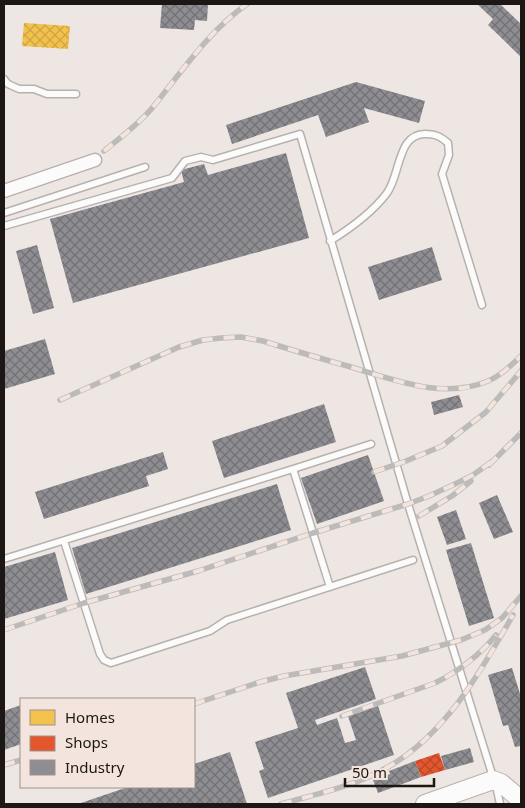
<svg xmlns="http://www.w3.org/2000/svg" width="525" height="808" font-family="'Noto Sans',sans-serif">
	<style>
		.homes { fill: url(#homes-cross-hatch) }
		.shops { fill: url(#shops-cross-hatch) }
		.industry { fill: url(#industry-cross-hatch) }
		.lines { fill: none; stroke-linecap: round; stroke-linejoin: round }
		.service-casing { stroke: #b7b1ae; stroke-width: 9 }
		.minor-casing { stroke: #b7b1ae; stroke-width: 15 }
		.secondary-casing { stroke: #b7b1ae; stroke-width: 20 }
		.service { stroke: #fcfbfb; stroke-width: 6 }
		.minor { stroke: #fcfbfb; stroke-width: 12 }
		.secondary { stroke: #fcfbfb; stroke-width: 18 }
		.rail-casing { stroke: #bdbbba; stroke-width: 5.5 }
		.rail { stroke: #f3e5dd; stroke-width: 4; stroke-dasharray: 11; stroke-linecap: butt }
	</style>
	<defs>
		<pattern id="homes-cross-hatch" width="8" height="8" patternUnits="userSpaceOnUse" patternTransform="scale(1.25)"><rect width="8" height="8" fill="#f2c14e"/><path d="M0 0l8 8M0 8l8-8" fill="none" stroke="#cfa543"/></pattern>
		<pattern id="shops-cross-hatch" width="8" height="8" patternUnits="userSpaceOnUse" patternTransform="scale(1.25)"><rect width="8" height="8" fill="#e4572e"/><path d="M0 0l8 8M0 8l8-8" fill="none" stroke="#b84726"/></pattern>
		<pattern id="industry-cross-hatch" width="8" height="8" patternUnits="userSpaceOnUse" patternTransform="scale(1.25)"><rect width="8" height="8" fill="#8d8d92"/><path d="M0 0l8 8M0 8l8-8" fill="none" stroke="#727276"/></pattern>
	</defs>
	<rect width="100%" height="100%" fill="#eee6e2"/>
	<path class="homes" d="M24,23L70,26L68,49L22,46Z"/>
	<path class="shops" d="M439,753L445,770L421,777L415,761Z"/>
	<path class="industry" d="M162,4H208L207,21L195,20L194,30L160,28Z
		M477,4H500L521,24V57L488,25L493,19Z
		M356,82L425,101L419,123L364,108L369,122L326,137L318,115L232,144L226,125Z
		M286,153L309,238L73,303L50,219L184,182L181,170L204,164L208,175Z
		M37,245L54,308L33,314L16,251Z
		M432,247L442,280L379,300L368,267Z
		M45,339L55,374L4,389V351Z
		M459,395L463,407L434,415L431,402Z
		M324,404L336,442L224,478L212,441Z
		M163,452L168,469L146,476L149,486L44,519L35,492Z
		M368,455L384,501L317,524L301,478Z
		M277,484L291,530L86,594L72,548Z
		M497,495L513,532L494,539L479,503Z
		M456,510L466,539L447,545L437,517Z
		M471,543L494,618L469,626L446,550Z
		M55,552L68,600L4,619V567Z
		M365,667L376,699L315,720L317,725L337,718L345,743L356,740L348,716L378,706L394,755L268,798L259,771L264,769L255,742L298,728L286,693Z
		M512,668L521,697V746L515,747L508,725L503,726L488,675Z
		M21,705V744L4,750V711Z
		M470,748L474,762L445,770L441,756Z
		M230,752L247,804H78L128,787H194V764Z
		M415,761L421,777L378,793L373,780L390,774L389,771Z"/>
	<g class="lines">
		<g class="service-casing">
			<path id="service" d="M4,79L8,84L19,89H34L47,94H76
				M4,213L145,167
				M4,226L172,178L185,161L201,157L213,160L300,134L408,504L497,790L500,804
				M330,241C351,228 372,213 387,193C401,174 397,132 427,134C436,134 441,137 448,143L449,155L442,174L482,305
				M293,469L330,587
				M64,541L100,654L104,660L111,663L210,631L227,620L413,560
				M4,559L293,469L371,444"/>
		</g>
		<g class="minor-casing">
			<path id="minor" d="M4,191L95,160"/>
		</g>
		<g class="secondary-casing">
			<path id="secondary" d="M425,804L493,780L501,783L521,800"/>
		</g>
		<use href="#service" class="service"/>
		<use href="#minor" class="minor"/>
		<use href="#secondary" class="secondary"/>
		<g class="rail-casing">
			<path id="rail" d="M104,151C121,137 139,124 153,107C182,71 209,31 247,4
				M60,400L179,347L203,340L221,338L241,337L263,341C292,350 322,359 351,367C395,380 443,400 488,381C501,376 511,365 521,356
				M489,465L521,433
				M374,472L406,461L442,446L486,412L521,371
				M419,516L452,496L471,481
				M4,630L84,603L198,571L313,533L408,504L429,496L455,484L473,475L494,460
				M194,704L260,682L284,676L402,656L461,640L485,630L502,618L521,596
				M342,716L435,683C459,671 479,656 496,635
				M4,765L21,760
				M281,804C317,794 355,786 388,767C446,734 481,671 513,615"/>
		</g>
		<use href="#rail" class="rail"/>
	</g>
	<rect width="525" height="808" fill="none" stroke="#1c1714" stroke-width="10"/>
	<rect x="20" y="698" width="175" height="90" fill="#f3e5dd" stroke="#9d938d"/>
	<rect x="30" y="710" width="25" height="15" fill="#f2c14e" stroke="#9d938d"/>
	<text x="65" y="723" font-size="15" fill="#1c1714">Homes</text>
	<rect x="30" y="736" width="25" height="15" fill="#e4572e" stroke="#9d938d"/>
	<text x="65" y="748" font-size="15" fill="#1c1714">Shops</text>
	<rect x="30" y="760" width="25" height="15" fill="#8d8d92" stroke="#9d938d"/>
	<text x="65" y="773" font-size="15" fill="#1c1714">Industry</text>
	<path d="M345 778v8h89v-8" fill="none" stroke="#1c1714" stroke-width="2.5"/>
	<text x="352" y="778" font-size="15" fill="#1c1714" stroke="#f3e5dd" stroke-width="4" paint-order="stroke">50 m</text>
</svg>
